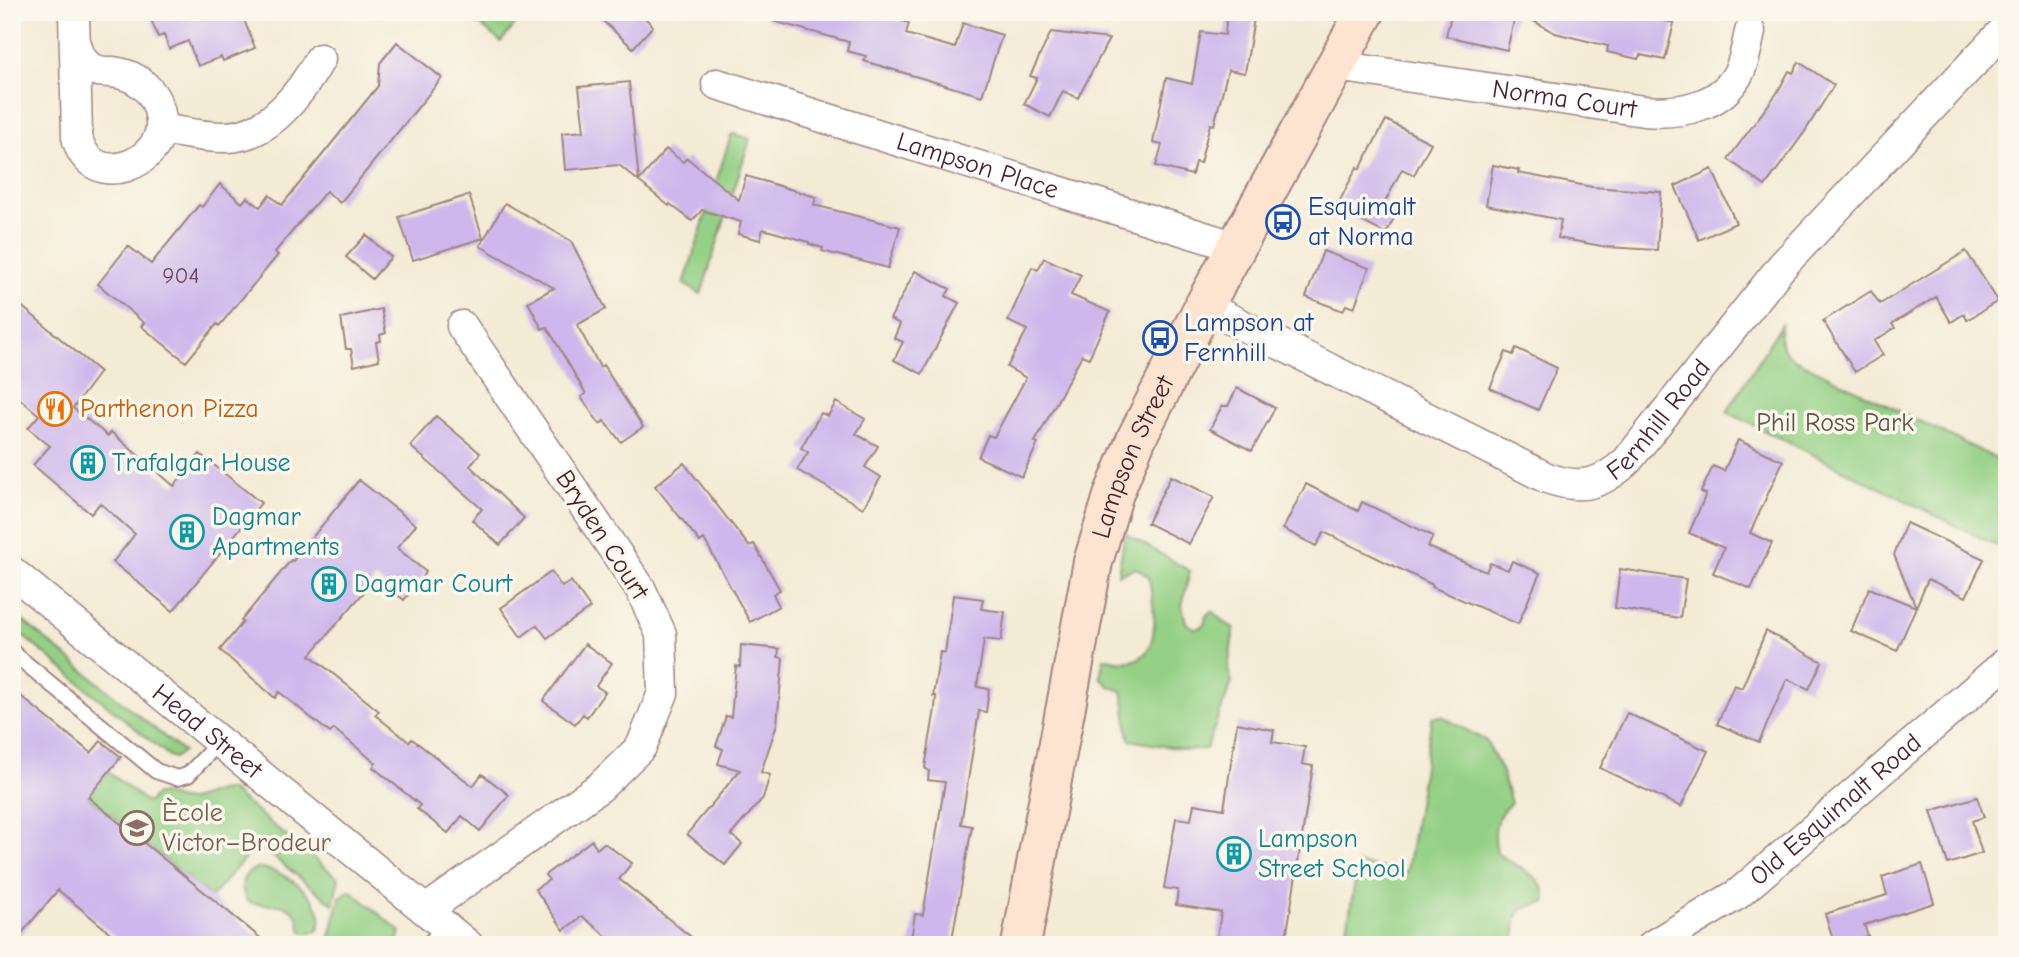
<svg xmlns="http://www.w3.org/2000/svg" width="2019" height="957" font-family="'Comic Neue',sans-serif">
	<style>
		.green { fill: #94d085; stroke: #6f7858; stroke-width: 2 }
		.building { fill: #ceb7ec }
		.lines { fill: none; stroke-linecap: round; stroke-linejoin: round }
		.service-casing { stroke: #9f8580; stroke-width: 18 }
		.minor-casing { stroke: #9f8580; stroke-width: 33 }
		.secondary-casing { stroke: #9f8580; stroke-width: 42 }
		.service { stroke: #fff; stroke-width: 14 }
		.minor { stroke: #fff; stroke-width: 30 }
		.secondary { stroke: #fde4d0; stroke-width: 38 }
		.labels { text-anchor: middle; dominant-baseline: central; stroke-width: 7; stroke-linejoin: round; paint-order: stroke }
		.number-label { font-size: 23px; fill: #6b455b }
		.street-label { font-size: 26px; fill: #4a1f2b; stroke: #fbf7ec }
		.transit-label { font-size: 26px; fill: #164399; stroke: #fbf7ec; text-anchor: start }
		.food-label { font-size: 26px; fill: #c56008; stroke: #fbf7ec; text-anchor: start }
		.park-label { font-size: 26px; fill: #605446; stroke: #fbf7ec }
		.culture-label { font-size: 26px; fill: #0d838f; stroke: #fbf7ec; text-anchor: start }
		.education-label { font-size: 26px; fill: #785e54; stroke: #fbf7ec; text-anchor: start }
	</style>
	<rect width="100%" height="100%" fill="#fbf7ec"/>
	<filter id="ink" filterUnits="userSpaceOnUse"><feTurbulence type="fractalNoise" baseFrequency=".0143" numOctaves="2"/><feDisplacementMap in="SourceGraphic" scale="14" xChannelSelector="R" yChannelSelector="G"/><feConvolveMatrix kernelMatrix="1 2 1 2 8 2 1 2 1" color-interpolation-filters="sRGB"/></filter>
	<filter id="wash" filterUnits="userSpaceOnUse"><feTurbulence type="fractalNoise" baseFrequency=".00686" numOctaves="4" result="noise"/><feDisplacementMap in="SourceGraphic" scale="28" xChannelSelector="R" yChannelSelector="G"/><feGaussianBlur stdDeviation="1.57" result="paint"/><feColorMatrix in="noise" values="0 0 0 0 0 0 0 0 0 0 0 0 0 0 0 0 0 1.4 0 .05"/><feComposite in="paint" operator="in"/></filter>
	<g filter="url(#wash)">
		<rect width="100%" height="100%" fill="#f4ebd5"/>
		<path class="green" d="M465,12H502L514,22L522,12H525L501,42Z
			M734,134L750,139L701,294L684,284L731,135Z
			M1782,323C1777,338 1781,350 1794,359L2007,464V551L1727,412Z
			M1125,533L1190,571L1182,606L1186,623L1196,629L1204,625L1206,616L1211,611C1220,616 1224,624 1234,628L1228,669L1232,682L1206,749L1187,750L1130,740C1125,724 1127,708 1122,691L1110,687L1100,677L1104,658C1165,677 1156,617 1149,577L1136,568L1118,574Z
			M12,612L183,752L174,758L169,756L12,627Z
			M1442,716L1486,741L1501,770L1511,803C1493,818 1493,831 1497,853C1513,867 1550,876 1545,903C1511,908 1516,915 1515,945H1352L1346,935L1358,864L1407,872L1432,717Z
			M108,772L148,803L156,794C168,793 177,803 190,800C205,798 214,789 230,790L339,879L333,904L257,844L211,897L88,797Z
			M257,868C282,867 334,904 317,931L305,933L301,930C299,925 300,918 296,914C284,898 262,909 247,901C239,886 240,875 257,868Z
			M350,890L401,932L396,945H328L340,897Z"/>
		<g id="blocks">
			<path class="building" d="M148,12H241L255,48L223,61L221,57L198,66L188,41L169,49L164,35L158,37Z
				M593,12H639L653,26L633,48Z
				M767,12H872L909,23L906,34L955,48L963,23L1002,35L982,96L864,61L866,56L847,51L849,42L766,19Z
				M1227,12H1255L1245,73L1228,70L1214,125L1210,124L1200,163L1195,162L1192,175L1156,166L1162,145L1153,143L1166,78L1192,84L1201,32L1225,35Z
				M1452,12H1516L1507,50L1446,36Z
				M1517,12H1627L1674,23L1665,60L1640,55L1638,59L1607,52L1608,46L1555,33Z
				M1051,32L1109,39L1078,98L1063,91L1050,117L1024,104L1037,78L1030,76Z
				M397,42L442,78L340,203L326,191L275,252L278,255L219,326L217,324L186,362L141,326L144,323L98,284L128,246L151,264L199,205L202,207L220,184L242,203L247,197L260,207L269,195L282,205L378,86L380,63Z
				M1799,62L1834,85L1804,133L1765,186L1728,159L1777,93L1789,71L1793,73Z
				M629,82L639,181L666,149L683,162L687,158L739,200L746,176L816,197L814,205L900,227L888,268L822,251L823,248L809,244V242L763,229L760,240L738,234L741,222L702,210L692,221L670,204L669,206L619,165L565,170L562,133L584,131L579,87Z
				M1386,120L1431,143L1414,175L1402,169L1382,208L1396,214L1386,234L1336,208L1357,167L1360,169Z
				M1493,165L1519,170L1518,173L1592,187L1661,192L1657,250L1607,247L1558,238L1561,220L1486,205Z
				M1712,169L1736,223L1699,240L1675,186Z
				M469,195L483,238L413,260L399,217Z
				M505,203L571,241L606,309L577,325L600,367L603,365L643,427L621,442L604,421L600,424L594,416L581,397L586,394L547,327L542,329L528,302L554,288L480,246Z
				M366,235L391,257L372,279L346,257Z
				M1323,251L1369,268L1354,308L1346,305L1343,311L1306,297Z
				M1966,251L1998,301L1967,320L1964,314L1951,322L1936,297L1892,324L1895,328L1874,341L1883,355L1855,372L1823,321L1871,291L1880,304Z
				M1044,258L1081,275L1071,295L1110,312L1089,358L1082,355L1035,442L1038,443L1022,477L978,457L988,435L994,437L1026,378L1007,367L1027,330L1008,321L1032,267L1038,270Z
				M915,271L950,289L946,296L959,303L922,374L894,360L903,342L894,338L900,324L890,319Z
				M12,298L100,372L73,408L108,436L111,432L174,486L200,454L261,503L173,611L113,562L135,534L100,503L91,514L33,465L50,446L28,428L39,415L12,392Z
				M381,309L386,333L380,335L381,341L376,342L379,360L354,366L351,349H346L341,318Z
				M1516,348L1557,368L1538,410L1490,388L1506,352L1513,355Z
				M1237,388L1275,408L1252,451L1210,429L1222,406H1228Z
				M836,402L865,419L856,434L878,446L865,467L881,477L863,508L797,470L808,452L801,448L821,413L828,416Z
				M436,416L480,453L470,466L524,518L500,545L472,520L482,509L410,446Z
				M1738,440L1783,461L1750,533L1772,543L1751,589L1713,573L1724,548L1689,533L1706,494L1701,492L1713,466L1724,471Z
				M684,463L749,546L754,544L780,590L773,594L779,606L750,622L704,539L700,542L655,486Z
				M1171,476L1214,497L1189,544L1147,523Z
				M359,480L416,525L397,548L426,572L404,600L376,578L310,655L379,711L375,715L409,742L412,739L473,786L482,774L509,795L480,831L462,816L448,833L417,809L420,805L373,767L376,763L334,729L330,733L279,692L275,698L220,650L243,622L241,621L254,605L291,560L293,561Z
				M1306,484L1358,511L1362,502L1433,536L1428,547L1486,572L1490,563L1508,570L1512,561L1540,573L1518,624L1432,587L1433,585L1324,532L1316,546L1283,529Z
				M1906,523L1984,559L1966,597L1928,579L1916,607L1894,555Z
				M1620,569L1686,579L1680,618L1615,608Z
				M551,572L562,587L571,581L590,608L547,638L537,625L521,637L501,608Z
				M1869,588L1916,607L1897,651L1851,631Z
				M953,595L983,599L981,609L1005,612L1001,641L984,639L977,687L989,689L986,712L979,711L961,824L972,826L951,945H910L915,914L923,915L945,782L928,780L929,771L925,768L935,709L936,696H933L940,652L945,653Z
				M1766,631L1822,662L1809,689L1787,679L1759,742L1717,724L1734,685L1742,688Z
				M585,644L612,663L596,686L605,692L587,717L583,714L575,724L543,701Z
				M741,645L779,649L778,657L783,658L777,724L761,772L770,775L763,798L731,835L742,844L725,865L687,834L740,770L718,764L723,749L716,746L726,716L731,717L736,666L740,667Z
				M12,689L91,753L101,741L121,757L88,797L269,945H125L58,890L12,945Z
				M1627,713L1708,751L1681,807L1600,768Z
				M1237,723L1274,730L1272,742L1305,747L1302,764L1313,766L1285,945H1216L1221,912L1176,905L1178,890L1164,888L1176,818L1191,820L1194,804L1224,809Z
				M1977,797L1984,817L1972,821L1982,853L1948,864L1931,811Z
				M592,840L597,849L604,843L632,863L619,879L701,945H617L582,916L564,930L535,889L549,880L545,875Z
				M1922,864L1934,903L1864,925L1868,936L1835,945L1825,914L1887,895L1882,877Z"/>
		</g>
	</g>
	<g filter="url(#ink)">
		<use href="#blocks" fill-opacity="0" stroke="#9f8580" stroke-width="2"/>
		<g class="lines">
			<g class="service-casing">
				<path id="service" d="M12,652L156,771L177,778L188,775L220,741
					M427,945L446,927"/>
			</g>
			<g class="minor-casing">
				<g id="minor">
					<path d="M74,12L77,137C90,195 166,163 161,120C158,93 139,75 112,72C105,72 97,72 91,68C81,62 78,52 75,41"/>
					<path id="s1" d="M1336,66L1644,111C1680,114 1723,107 1740,70C1745,58 1747,45 1750,32"/>
					<path id="s2" d="M717,84L1236,247"/>
					<path d="M161,129C182,132 205,138 227,137C269,136 301,93 320,59"/>
					<path id="s3" d="M1204,306L1547,478C1581,490 1601,485 1627,461L1782,266L2007,27"/>
					<path id="s4" d="M12,572L468,945"/>
					<path d="M426,910L600,787L641,747L663,693L661,634L640,588L462,326"/>
					<path id="s5" d="M1653,945L1738,894L2007,662"/>
				</g>
			</g>
			<g class="secondary-casing">
				<g id="secondary">
					<path id="s6" d="M1021,945L1093,562L1114,493L1137,437L1204,306L1365,12"/>
				</g>
			</g>
			<use href="#service" class="service"/>
			<use href="#minor" class="minor"/>
			<use href="#secondary" class="secondary"/>
		</g>
	</g>
	<defs>
		<g id="bus-ring" transform="scale(1.75)"><circle r="9.5" fill="#fbf7ec" stroke="#1a4fb4" stroke-width="1.5"/><path d="M-5-6H5V4H4V6H2V4H-2V6H-4V4H-5ZM-3.5-4V0h7V-4ZM-3.5 1.2v1.5H-2V1.2ZM2 1.2v1.5H3.5V1.2Z" fill="#1a4fb4"/></g>
		<g id="restaurant-ring" transform="scale(1.75)"><circle r="9.5" fill="#fbf7ec" stroke="#e8710a" stroke-width="1.5"/><path d="M-5-6h1v4h1v-4h1v4h1v-4h1v5L-1.5 .5V6h-2V.5L-5-1ZM5-6V6H3V1.5H1.5Q1.5-4 5-6Z" fill="#e8710a"/></g>
		<g id="building-ring" transform="scale(1.75)"><circle r="9.5" fill="#fbf7ec" stroke="#0f9aa8" stroke-width="1.5"/><path d="M-4-6H4V6H1V3H-1V6H-4ZM-2.5-4.3h1.7v1.8h-1.7ZM.8-4.3h1.7v1.8H.8ZM-2.5-1h1.7V.8h-1.7ZM.8-1h1.7V.8H.8Z" fill="#0f9aa8"/></g>
		<g id="school-ring" transform="scale(1.75)"><circle r="9.5" fill="#fbf7ec" stroke="#8d6e63" stroke-width="1.5"/><path d="M0-5L7-2L0 1L-7-2ZM-4 1L0 2.5L4 1V4Q0 6-4 4Z" fill="#8d6e63"/></g>
	</defs>
	<g fill-rule="evenodd">
		<use href="#bus-ring" x="1283" y="222"/>
		<use href="#bus-ring" x="1160" y="338"/>
		<use href="#restaurant-ring" x="55" y="409"/>
		<use href="#building-ring" x="88" y="463"/>
		<use href="#building-ring" x="187" y="532"/>
		<use href="#building-ring" x="329" y="584"/>
		<use href="#school-ring" x="137" y="828"/>
		<use href="#building-ring" x="1234" y="854"/>
	</g>
	<g class="labels">
		<g class="number-label">
			<text x="181" y="275">904</text>
		</g>
		<g class="street-label">
			<text stroke="none"><textPath href="#s1" startOffset="231">Norma Court</textPath></text>
			<text stroke="none"><textPath href="#s2" startOffset="273">Lampson Place</textPath></text>
			<text stroke="none"><textPath href="#s3" startOffset="523">Fernhill Road</textPath></text>
			<text stroke="none"><textPath href="#s6" startOffset="502">Lampson Street</textPath></text>
			<text transform="translate(602 535) rotate(57)">Bryden Court</text>
			<text stroke="none"><textPath href="#s4" startOffset="252">Head Street</textPath></text>
			<text stroke="none"><textPath href="#s5" startOffset="228">Old Esquimalt Road</textPath></text>
		</g>
		<g class="transit-label">
			<text x="1308" y="207">Esquimalt<tspan x="1308" dy="30">at Norma</tspan></text>
			<text x="1184" y="323">Lampson at<tspan x="1184" dy="30">Fernhill</tspan></text>
		</g>
		<g class="food-label">
			<text x="80" y="409">Parthenon Pizza</text>
		</g>
		<g class="park-label">
			<text x="1835" y="423">Phil Ross Park</text>
		</g>
		<g class="culture-label">
			<text x="112" y="463">Trafalgar House</text>
			<text x="212" y="517">Dagmar<tspan x="212" dy="30">Apartments</tspan></text>
			<text x="354" y="584">Dagmar Court</text>
			<text x="1258" y="839">Lampson<tspan x="1258" dy="30">Street School</tspan></text>
		</g>
		<g class="education-label">
			<text x="162" y="813">Ècole<tspan x="162" dy="30">Victor–Brodeur</tspan></text>
		</g>
	</g>
	<rect width="2019" height="957" fill="none" stroke="#fbf7ec" stroke-width="42"/>
</svg>
